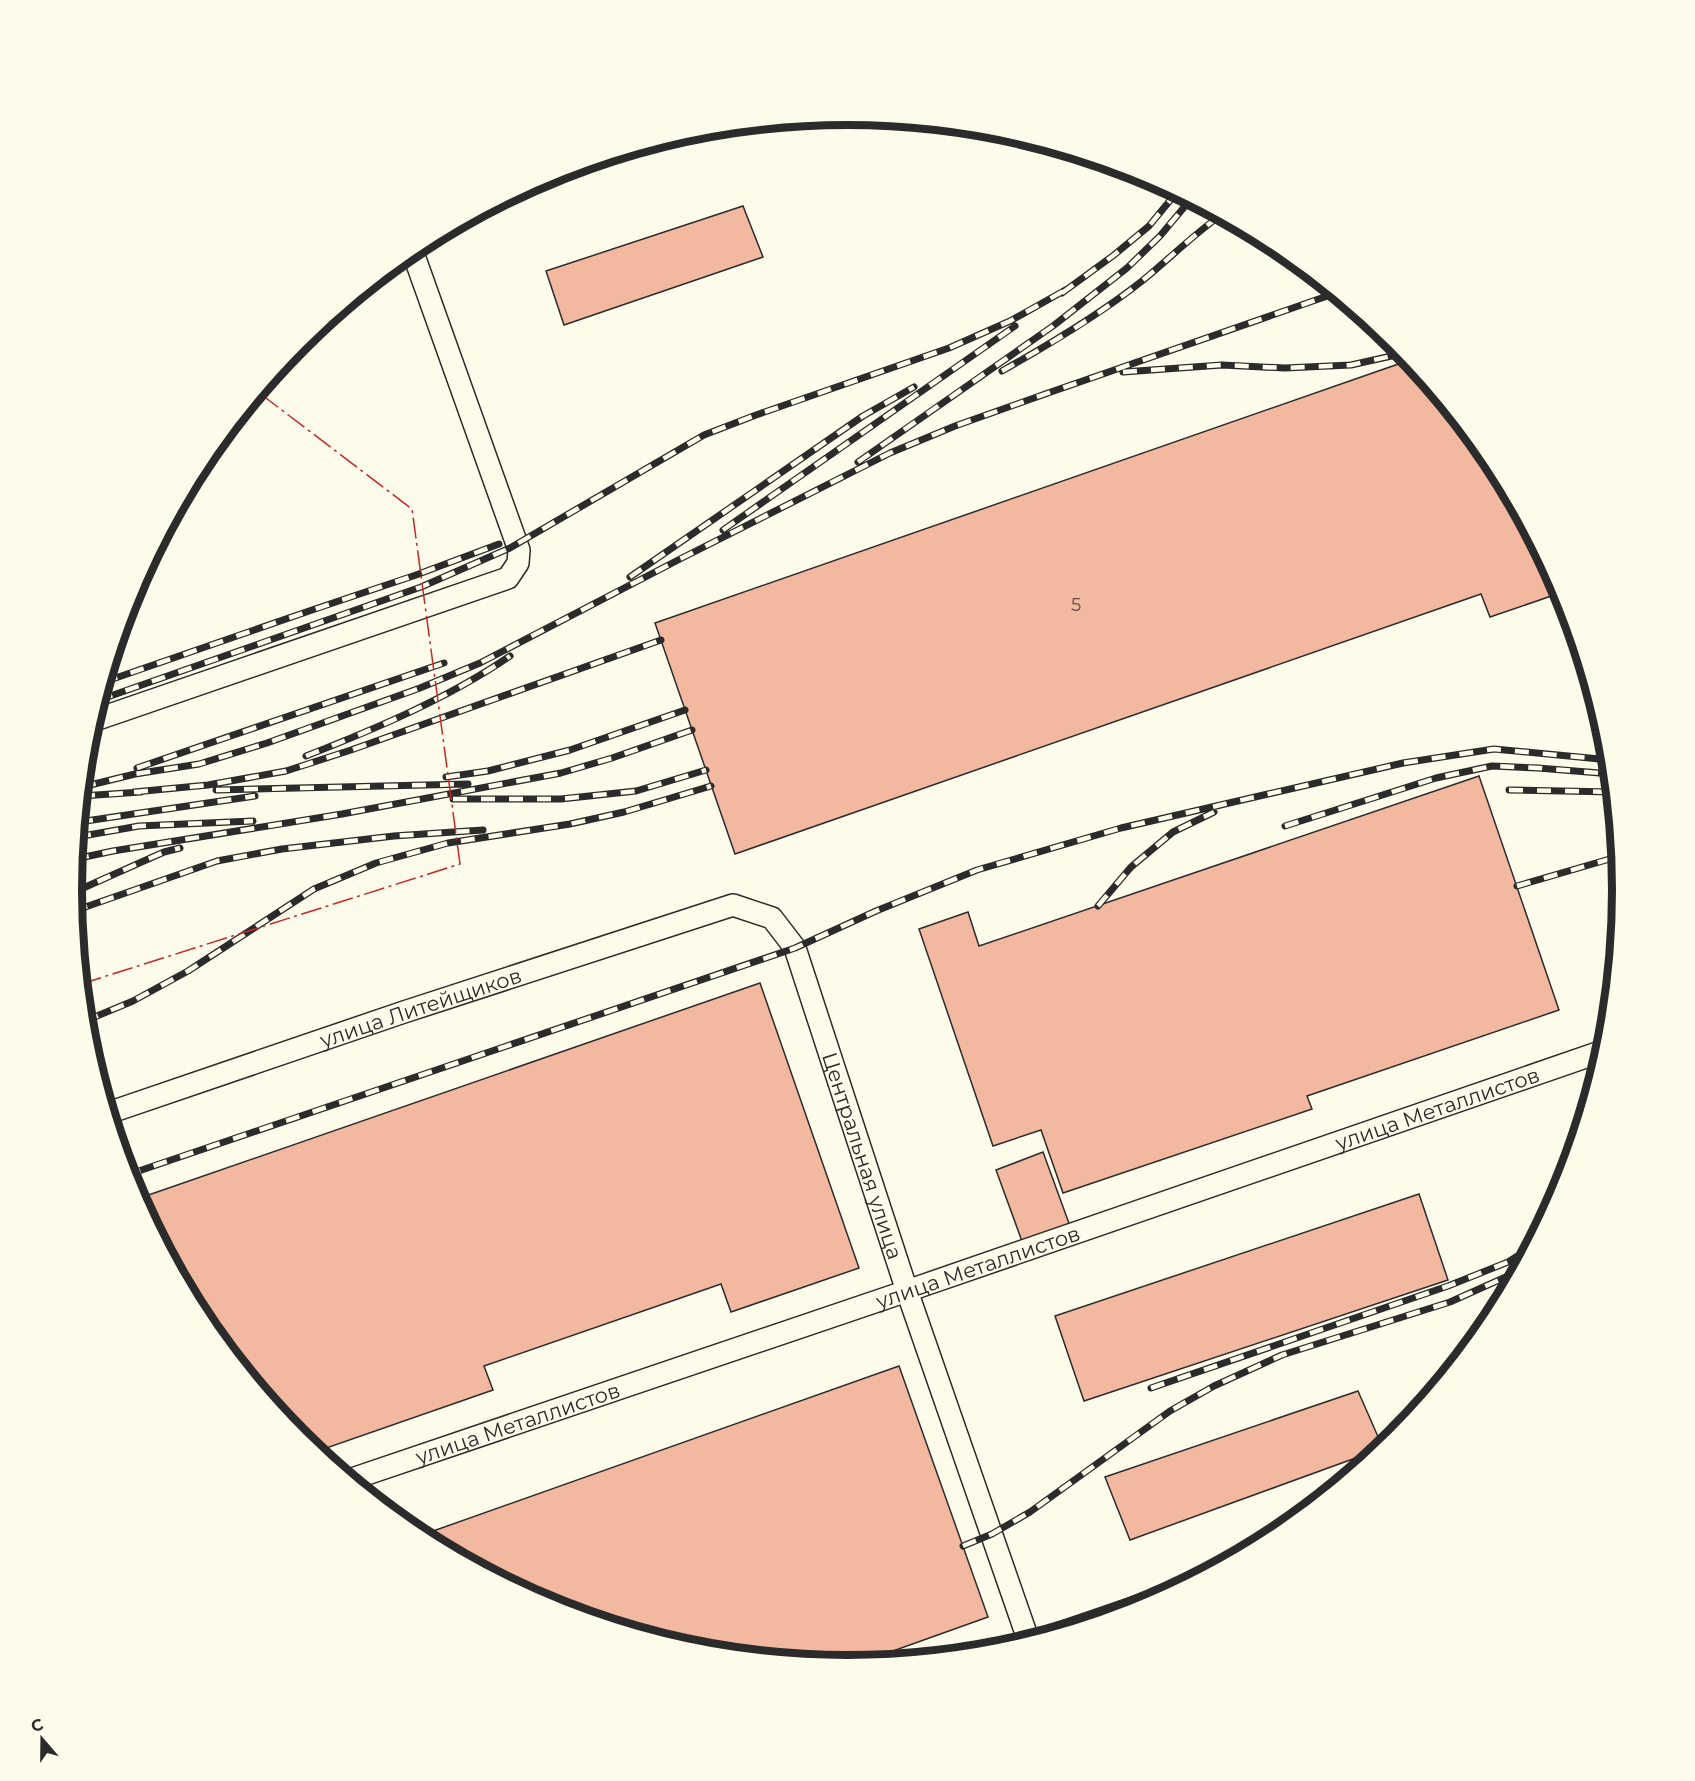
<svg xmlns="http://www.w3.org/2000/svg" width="1695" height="1781" font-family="Montserrat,sans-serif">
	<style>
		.building { fill: #f2b8a0; stroke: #2b2b2b; stroke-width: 1.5 }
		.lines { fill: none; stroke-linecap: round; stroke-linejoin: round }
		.minor-casing { stroke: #2b2b2b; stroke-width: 24 }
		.minor { stroke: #fdfbea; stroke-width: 21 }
		.rail-casing { stroke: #2b2b2b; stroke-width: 7 }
		.rail { stroke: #fdfbea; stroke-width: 4.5; stroke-dasharray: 14; stroke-linecap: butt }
		.power { stroke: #c62828; stroke-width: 1.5; stroke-dasharray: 21 4.5 3 4.5; stroke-linecap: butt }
		.labels { text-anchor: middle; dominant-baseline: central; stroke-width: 4.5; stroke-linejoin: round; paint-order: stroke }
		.number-label { font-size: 18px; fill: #5d4e48 }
		.street-label { font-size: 21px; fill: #2b2b2b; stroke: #fdfbea }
		.rim { fill: none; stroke: #2b2b2b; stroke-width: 8 }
	</style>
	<rect width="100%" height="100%" fill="#fdfbea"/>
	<path class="building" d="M743,206L763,257L564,325L546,271Z
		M1410,360L1492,460L1563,592L1490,617L1481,594L735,854L655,623Z
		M1581,650L1596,699L1579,651Z
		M1479,776L1559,1010L1307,1096L1312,1109L1063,1193L1041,1130L993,1146L919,929L968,912L979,946Z
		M760,983L859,1268L731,1312L721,1284L484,1366L493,1390L315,1452L299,1439L203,1321L137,1199Z
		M1043,1152L1070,1226L1023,1244L996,1170Z
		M1419,1194L1448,1280L1084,1401L1055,1316Z
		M899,1366L988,1617L851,1666L696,1651L550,1607L419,1536Z
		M1358,1391L1383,1448L1130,1540L1105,1477Z"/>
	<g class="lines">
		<g class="minor-casing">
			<g id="minor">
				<path d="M92,721L508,578L518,563L519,550L412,250"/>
				<path id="s1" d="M108,1113L404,1012L733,905L772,918L795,948L907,1291L1029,1642"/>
				<path id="s2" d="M349,1480L907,1291L1606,1050"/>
			</g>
		</g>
		<use href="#minor" class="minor"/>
		<g class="rail-casing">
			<path id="rail" d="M1062,293L1114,255L1149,226L1177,192
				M1002,371C1050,344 1099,315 1142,281C1169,259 1193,235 1221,215
				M1123,372L1222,365L1285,368L1351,365L1405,353
				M858,462L1053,326L1127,268L1160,236L1191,199
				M723,530L1015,326
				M630,577L863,416L914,387
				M104,682L312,610L416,575L499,544
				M99,700L421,587L510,548L704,435L756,415L949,348L1010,321L1069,288
				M306,756C375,729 449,698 510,656
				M137,768L444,663
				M446,777L488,771L570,750L685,710
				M82,787L135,774L199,764L267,743L420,688L480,663L680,559L890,453L955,426L1048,393L1336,293
				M216,790L468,784
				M1509,790L1613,792
				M134,792L208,785L286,771L351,750L661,640
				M81,796L141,792
				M453,799H561L636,791L706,770
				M79,822L255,796
				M1285,826L1436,778L1492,766L1538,768L1612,774
				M77,837L139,826L253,821
				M75,859L113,851L342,814L561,773L612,758L692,730
				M1517,886L1620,856
				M72,893L164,852L180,848
				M1098,906L1131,867L1173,832L1214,812
				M74,911L217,861L282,849L394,836L483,830
				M85,1021L133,1001L188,971L314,889L376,863L448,843L570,824L624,812L711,786
				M127,1175L795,948L876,911L977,870L1121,828L1268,794L1403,763L1494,749L1610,760
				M1151,1388L1448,1286L1508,1262L1532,1247
				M963,1546L992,1534L1030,1512L1170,1411L1214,1386L1282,1355L1450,1302L1519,1271
				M976,1653L1206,1574"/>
		</g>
		<use href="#rail" class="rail"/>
		<path class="power" d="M81,984L460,864L412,509L258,392"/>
	</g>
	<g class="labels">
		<g class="number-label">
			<text x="1076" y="605">5</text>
		</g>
		<g class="street-label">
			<text stroke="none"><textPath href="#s1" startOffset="330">улица Литейщиков</textPath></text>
			<text stroke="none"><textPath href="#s2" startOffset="1150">улица Металлистов</textPath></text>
			<text stroke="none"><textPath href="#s1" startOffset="956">Центральная улица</textPath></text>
			<text stroke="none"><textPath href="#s2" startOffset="664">улица Металлистов</textPath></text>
			<text stroke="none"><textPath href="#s2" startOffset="178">улица Металлистов</textPath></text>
		</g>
	</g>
	<path d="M0 0H1695V1781H0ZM82 890a765 765 0 1 1 1530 0a765 765 0 1 1-1530 0Z" fill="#fdfbea" fill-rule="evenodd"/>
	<path class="rim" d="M82 890a765 765 0 1 1 1530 0a765 765 0 1 1-1530 0Z"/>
	<g transform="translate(42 1739) rotate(340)" stroke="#fdfbea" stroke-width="4.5" paint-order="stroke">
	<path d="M0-4.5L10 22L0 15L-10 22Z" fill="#2b2b2b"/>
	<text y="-9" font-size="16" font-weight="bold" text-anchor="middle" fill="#2b2b2b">С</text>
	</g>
</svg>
